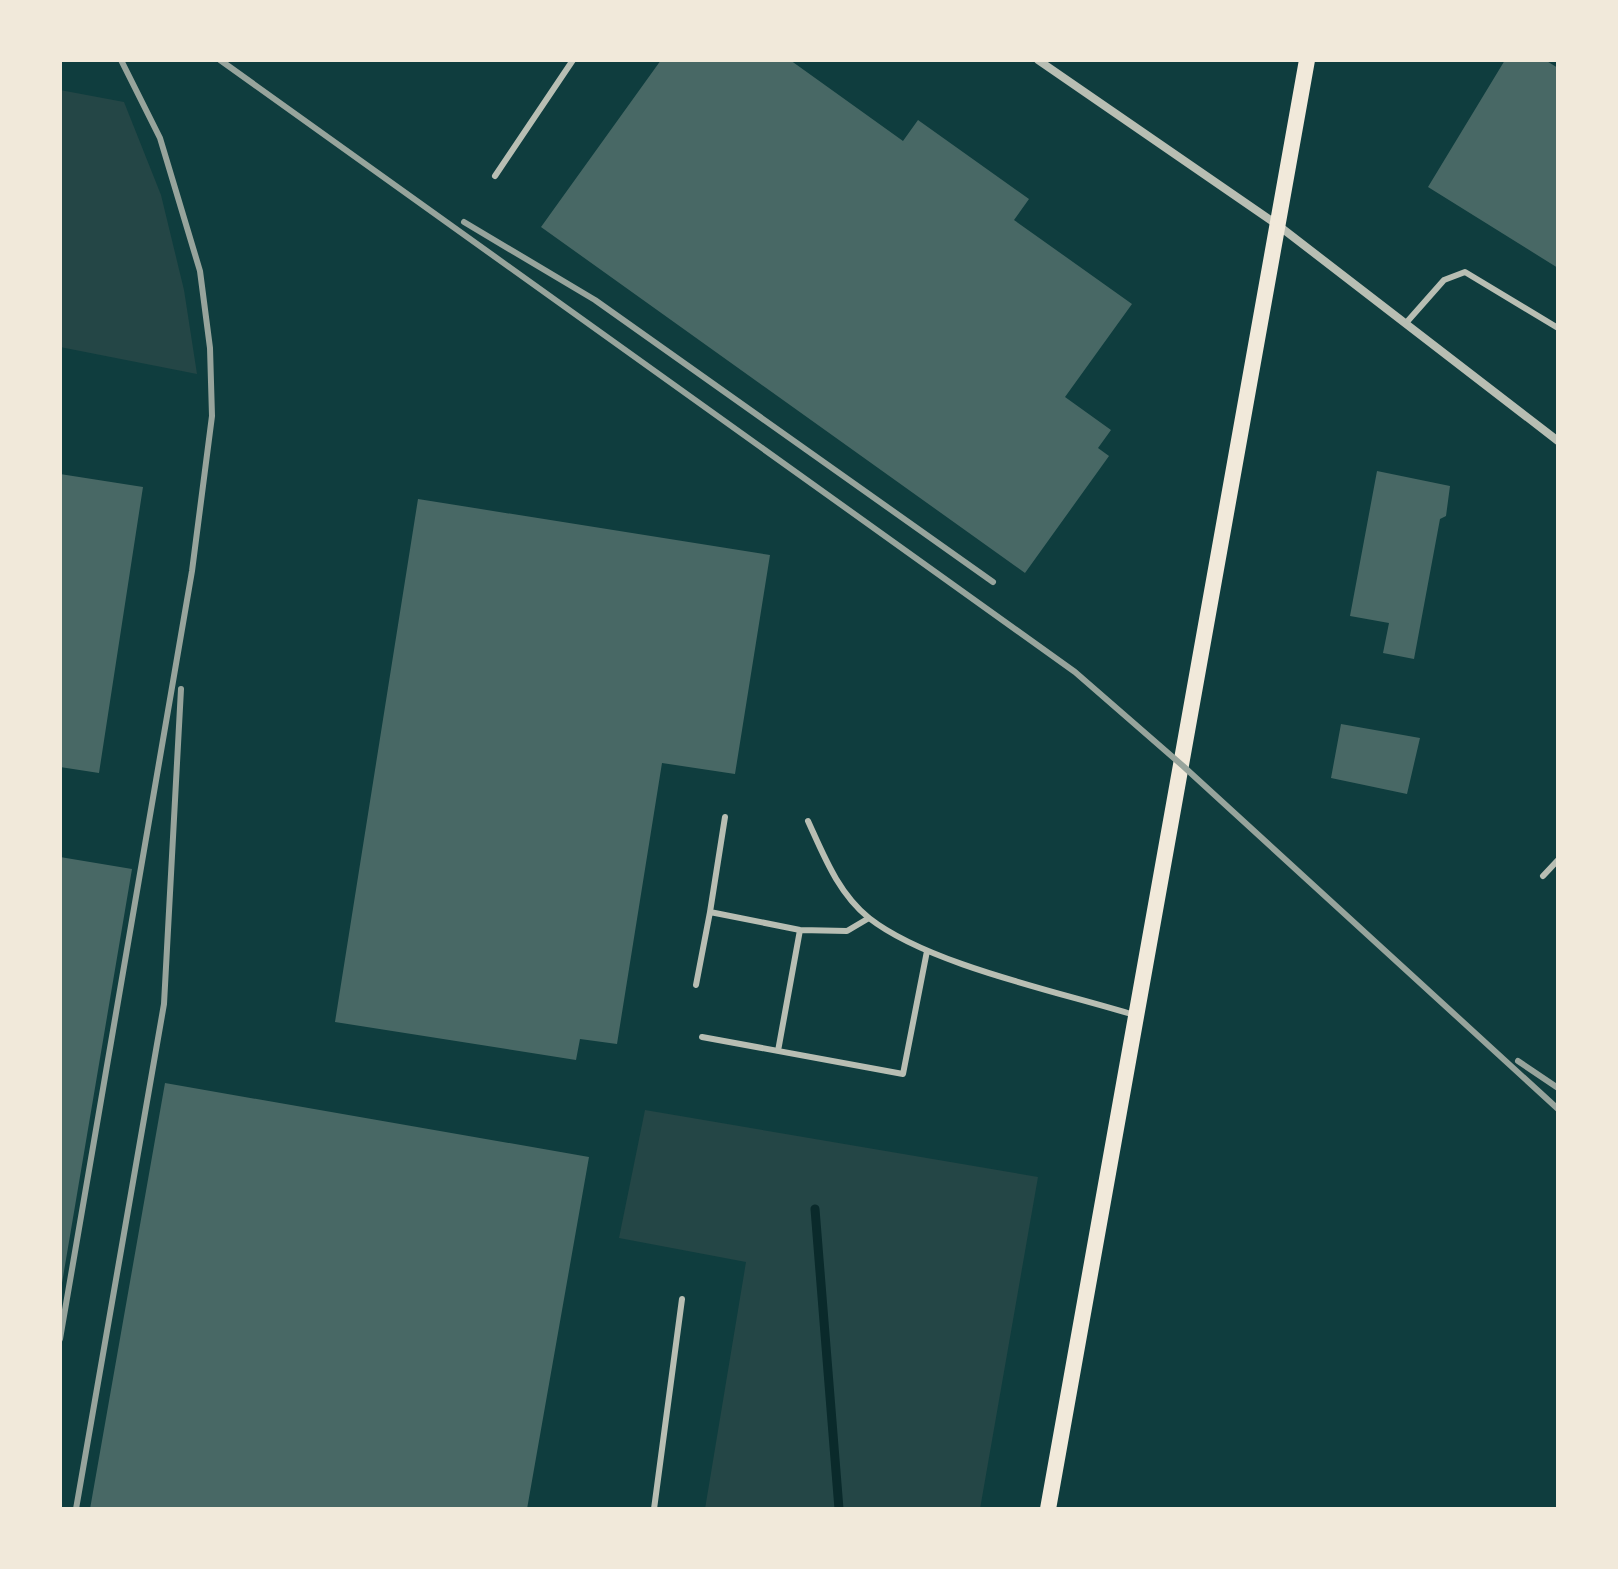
<svg xmlns="http://www.w3.org/2000/svg" width="1618" height="1569" font-family="Inter,sans-serif">
	<style>
		.green { fill: #244646 }
		.lines { fill: none; stroke-linecap: round; stroke-linejoin: round }
		.stream { stroke: #0a2a2b; stroke-width: 9 }
		.building { fill: #486865 }
		.service { stroke: #b8beb3; stroke-width: 6 }
		.minor { stroke: #b8beb3; stroke-width: 8 }
		.secondary { stroke: #f1e9da; stroke-width: 16 }
		.rail { stroke: #97a49c; stroke-width: 6 }
	</style>
	<rect width="100%" height="100%" fill="#0f3d3e"/>
	<path class="green" d="M60,90L124,102L161,195L184,290L197,374L60,347Z
		M645,1110L1038,1177L980,1509H705L746,1262L619,1238Z"/>
	<g class="lines">
		<path class="stream" d="M815,1209L839,1509"/>
	</g>
	<path class="building" d="M661,60H790L903,141L918,120L1029,199L1014,220L1132,304L1065,397L1111,430L1098,448L1109,456L1025,573L541,227Z
		M1505,60H1545L1558,68V268L1428,187Z
		M1377,471L1450,486L1446,516L1440,519L1414,659L1383,653L1389,623L1350,616Z
		M60,474L143,487L99,773L60,767Z
		M418,499L770,555L735,774L662,763L617,1044L580,1039L576,1060L335,1022Z
		M1341,724L1420,738L1407,794L1331,778Z
		M60,857L132,869L62,1283L60,1282Z
		M165,1083L589,1157L527,1509H90Z"/>
	<g class="lines">
		<path class="service" d="M495,176L573,60
			M1406,323L1444,280L1465,272L1558,328
			M725,817L710,912L800,930L847,931L869,918
			M808,821C824,856 838,893 869,918C929,965 1060,992 1134,1015
			M1543,876L1558,860
			M696,985L710,912
			M702,1037L903,1074L927,951
			M778,1051L800,930
			M654,1509L682,1299"/>
		<path class="minor" d="M1038,60L1279,226L1558,441"/>
		<path class="secondary" d="M1048,1509L1307,60"/>
		<path class="rail" d="M220,60L1075,672L1183,766L1558,1109
			M464,222L595,300L993,582
			M1518,1061L1558,1088
			M60,1339L192,571L212,416L210,348L200,271L160,138L121,60
			M76,1509L164,1004L181,689"/>
	</g>
	<rect width="1618" height="1569" fill="none" stroke="#f1e9da" stroke-width="124"/>
</svg>
